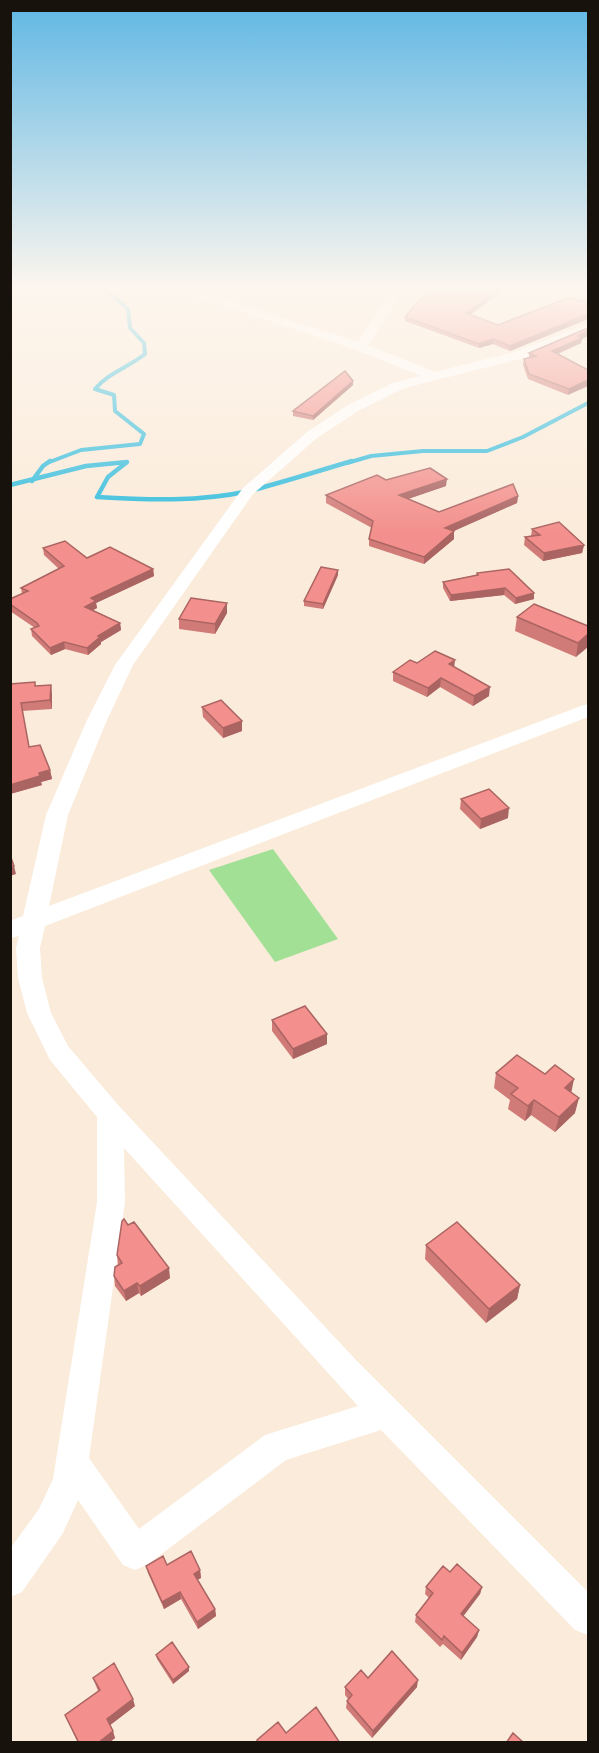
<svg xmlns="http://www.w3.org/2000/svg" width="599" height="1753" font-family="'Public Sans',sans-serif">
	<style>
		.green { fill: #a2e096 }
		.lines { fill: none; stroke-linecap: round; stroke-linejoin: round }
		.stream-far1 { stroke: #31bcdd; stroke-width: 4 }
		.stream { stroke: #31bcdd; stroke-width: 4.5 }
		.minor { fill: #fff; fill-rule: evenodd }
		.wall { fill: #d17b78 }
		.shaded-wall { fill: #aa6462 }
		.building { fill: #f38f8c; stroke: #aa6462; stroke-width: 1.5 }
	</style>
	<rect width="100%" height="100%" fill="#fbebda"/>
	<path class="green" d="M273,849L338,939L275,962L209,870Z"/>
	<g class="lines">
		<path class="stream-far1" d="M47,463L81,450L140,444L144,434L115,411L114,395L95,389C108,373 129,367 145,354L144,343L130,328L128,309L105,289
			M118,463H126
			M347,463L371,456L423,451H487L523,437L588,403"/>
		<path class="stream" d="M32,481L43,466L50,461
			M10,485L86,466L127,462L108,477L97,497C147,500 200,502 249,491C284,482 318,471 352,461"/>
		<path class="minor" d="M174,289H193L358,342L392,289H404L368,345L435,372L514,352L588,324V332L524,358L405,388L358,411L317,438L253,494L133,665L107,720L68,815L49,906L581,706L588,704V717L45,926L40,948L42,978L51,1013L68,1046L119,1106L355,1359L588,1592V1635L575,1630L381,1430L286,1460L147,1565L135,1570L123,1565L78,1500L63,1533L22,1592L10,1597V1549L39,1509L53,1479L97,1202V1117L50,1060L27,1013L18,978L16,948L19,936L10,938V921L23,916L46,815L87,720L115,665L243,488L307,432L348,405L395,382L421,376L356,350ZM124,1148L358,1406L265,1435L139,1529L89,1458L125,1202Z"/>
	</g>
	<path class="wall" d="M436,289H501V292L470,315L498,325L588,302V319L510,351L493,344L479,348L405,321V317Z
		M582,339L581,343L558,354L588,370L568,395L528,379L523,365L524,359L529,358V353Z
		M353,385L313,420L293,416V411Z
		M386,480L446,486L408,499L439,512L518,496L517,503L453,531H454V539L424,564L369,546V539L372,528L326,503V495Z
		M532,529L584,545L582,553L543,561L524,545L525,537L531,536Z
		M43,548L87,558L153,569L154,576L96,603L97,608L93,610L120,623L121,630L101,642V644L88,655L65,649L51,655L32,636L31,629L35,628L10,611V599L22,594L21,588L59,569L44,555Z
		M477,573L534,599L515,604L504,595L450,601L443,588V582L476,575Z
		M338,575L323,609L304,606V601Z
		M227,603V613L215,634L179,629V619Z
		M517,617L588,626L576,657L515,631Z
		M417,663L454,667L489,696L473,706L440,687L427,697L393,681V672Z
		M10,684L36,686L52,694V709L22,711L29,747L50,770L52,779L41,782L42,785L10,794Z
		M202,707L242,721V731L223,738L203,717Z
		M461,799L508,818L480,829L460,809Z
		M272,1020L327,1044L293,1059L272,1031Z
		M496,1073L571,1092L575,1113L555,1132L531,1115L525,1121L508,1109L510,1100L494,1088Z
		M426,1245L520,1285L517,1299L486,1323L425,1259Z
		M117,1255L170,1278L141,1296L139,1293L126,1301L115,1286L114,1276L118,1265Z
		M167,1565L200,1570L201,1578L197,1580L215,1609L216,1616L198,1629L181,1599L164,1609L148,1573L146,1566Z
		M450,1572L482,1587L480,1594L463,1616L479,1630L477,1637L461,1660L443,1644L440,1647L415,1622L416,1615L429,1598L425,1594L426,1587Z
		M156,1655L189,1671L173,1684L157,1659Z
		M93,1678L135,1706L110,1725L115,1738L109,1743H78L65,1715L98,1691Z
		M368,1678L417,1687L372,1738L346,1708L347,1701L348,1699L345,1695V1687Z"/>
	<path class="shaded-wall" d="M500,289H501V292L465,318L466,313Z
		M588,314V319L510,351V346Z
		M588,331V336L582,339L581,343L552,356V351L578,336Z
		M493,339V344L479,348V344Z
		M588,380V386L568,395L569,389Z
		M353,381V385L313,420V416Z
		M447,479L446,486L399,502V495Z
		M518,496L517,503L445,535V528Z
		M454,531V539L424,564V557Z
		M584,545L582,553L543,561L544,553Z
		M153,569L154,576L96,603L97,608L86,614L85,607L91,598Z
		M338,570V575L323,609V604Z
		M505,588L504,595L450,601L451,595Z
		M534,593V599L515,604L516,598Z
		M227,603V613L215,634V624Z
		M120,623L121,630L101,642V644L88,655L87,648L98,636Z
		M588,634V647L576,657L578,643Z
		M64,642L65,649L51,655L50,648Z
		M455,660L454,669L449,664Z
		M441,678L440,687L427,697L428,688Z
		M51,685L52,694V709L50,700Z
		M490,687L489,696L473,706L474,696Z
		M242,721V731L223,738V728Z
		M50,770L52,779L41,782L42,785L10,794V785L39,773Z
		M509,808L508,818L480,829L481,819Z
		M14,866L16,874L10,876V867Z
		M327,1034V1044L293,1059V1049Z
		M574,1079L571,1094L565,1088Z
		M579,1098L575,1113L555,1132L559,1117Z
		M534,1100L531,1115L525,1121L528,1106Z
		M169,1268L170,1278L141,1296L140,1286Z
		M137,1283L139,1293L126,1301L124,1291Z
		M520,1285L517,1299L486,1323L489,1309Z
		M200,1570L201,1578L195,1581L194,1574Z
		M482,1587L480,1594L459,1622L461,1614Z
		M180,1592L181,1599L164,1609L162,1602Z
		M215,1609L216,1616L198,1629L197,1622Z
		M479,1630L477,1637L461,1660L462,1653Z
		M189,1667V1671L173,1684V1680Z
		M418,1680L417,1687L372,1738L373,1731Z
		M133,1699L135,1706L109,1726L107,1719Z
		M113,1731L115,1738L109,1743H98Z"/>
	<path class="building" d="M436,289H500L466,313L498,325L568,298L588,302V314L510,346L493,339L479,344L405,317L420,299Z
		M588,328V331L578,336L582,338L552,351L588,370V380L569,389L529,374L524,359L536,356L529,353Z
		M345,371L353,381L313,416L293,411Z
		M430,468L447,479L399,495L439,512L513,484L518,496L445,528L454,531L424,557L369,539L373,521L326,495L377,475L386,480Z
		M559,522L584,545L544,553L525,537L540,535L532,529Z
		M65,541L87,558L110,547L153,569L91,598L96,601L85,607L120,623L98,636L100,637L87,648L64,642L50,648L31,629L39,626L37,623L10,604V599L28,591L21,588L64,566L43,548Z
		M321,567L338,570L323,604L304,601Z
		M509,569L534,593L516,598L505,588L451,595L443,582L478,575L477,573Z
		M191,598L227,603L215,624L179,619Z
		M534,604L588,626V634L578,643L517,617Z
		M435,651L455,660L449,664L490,687L474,696L441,678L428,688L393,672L410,660L417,663Z
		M35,682V686L51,685L50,700L21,703L29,747L40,745L50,770L39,773L40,776L10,785V684Z
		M221,700L242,721L223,728L202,707Z
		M489,789L509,808L481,819L461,799Z
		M10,855L14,866L10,867Z
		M305,1006L327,1034L293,1049L272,1020Z
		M517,1055L545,1074L555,1065L574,1079L565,1088L579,1098L559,1117L534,1100L528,1106L511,1094L518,1088L496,1073Z
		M124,1219L128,1225L134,1222L169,1268L140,1286L137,1283L124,1291L114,1276L115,1267L122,1263L117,1255L122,1221Z
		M457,1222L520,1285L489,1309L426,1245Z
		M191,1551L200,1570L194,1574L215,1609L197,1622L180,1592L162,1602L146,1566L163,1556L167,1565Z
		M457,1564L482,1587L461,1614L479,1630L462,1653L444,1636L442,1640L416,1615L433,1593L426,1587L443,1566L450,1572Z
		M172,1642L189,1667L173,1680L156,1655Z
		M392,1651L418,1680L373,1731L347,1701L352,1695L345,1687L361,1670L368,1678Z
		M114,1663L133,1699L107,1719L113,1731L98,1743H79L65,1715L100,1690L93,1678Z
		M316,1707L340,1743H258L257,1740L278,1722L286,1733Z
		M513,1733L524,1743H506Z"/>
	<linearGradient id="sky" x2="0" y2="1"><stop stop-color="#5fb7e4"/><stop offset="0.54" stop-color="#fdf6ee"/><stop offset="1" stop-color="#fdf6ee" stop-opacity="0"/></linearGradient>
	<rect width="599" height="535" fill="url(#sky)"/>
	<rect width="599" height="1753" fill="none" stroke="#17120c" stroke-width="24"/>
</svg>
